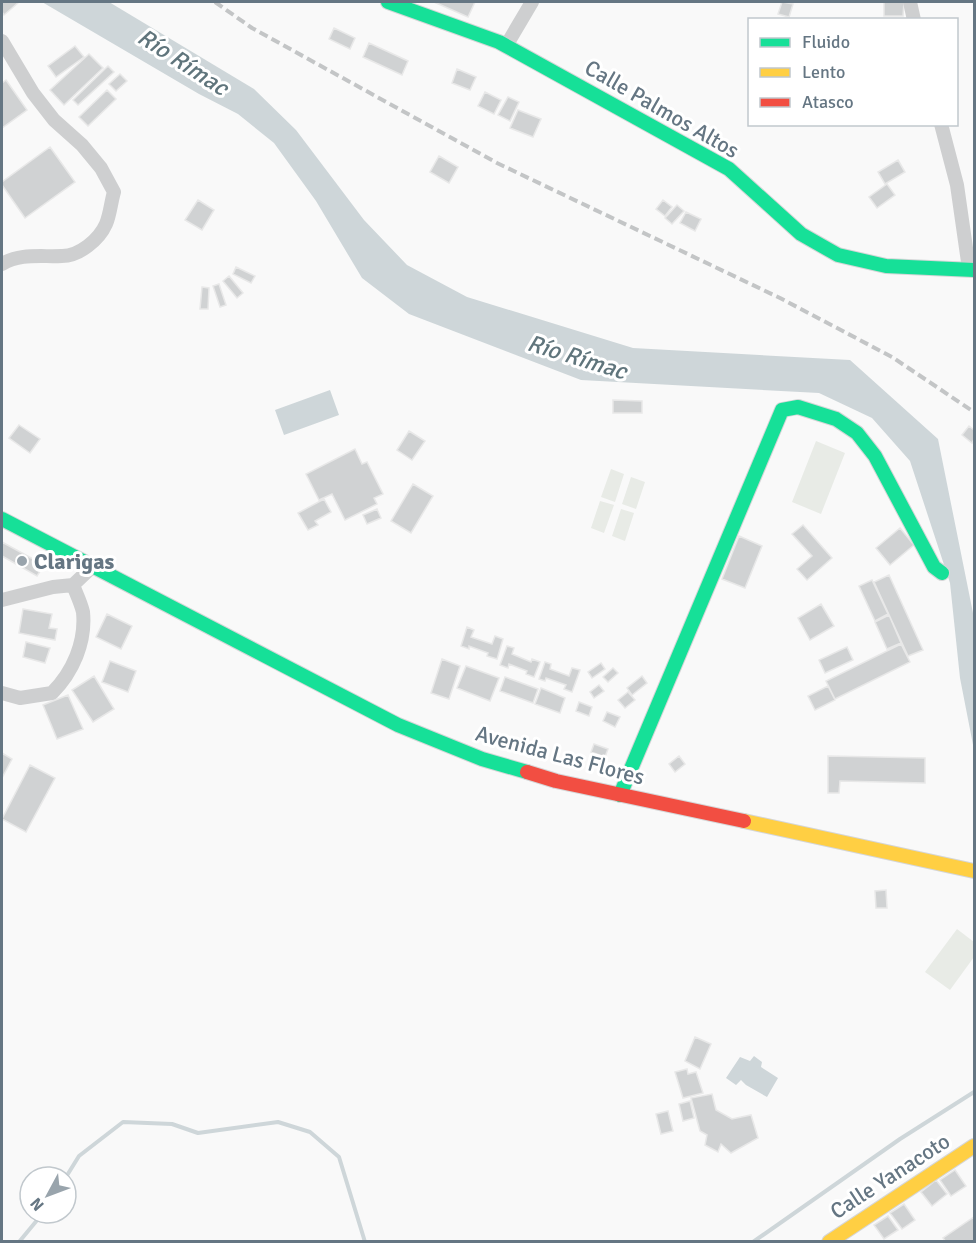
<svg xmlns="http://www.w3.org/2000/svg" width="976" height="1243" font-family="Signika,sans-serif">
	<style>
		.green { fill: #e8ebe6 }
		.water { fill: #ced6d9 }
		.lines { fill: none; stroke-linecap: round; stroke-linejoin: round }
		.stream { stroke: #ced6d9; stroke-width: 4 }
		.building { fill: #d0d2d3; stroke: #e8e8e8; stroke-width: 1.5 }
		.fast-casing { stroke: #d5d6d7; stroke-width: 16 }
		.slow-casing { stroke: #d5d6d7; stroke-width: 16 }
		.jam-casing { stroke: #d5d6d7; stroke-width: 16 }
		.street { stroke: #cecfd0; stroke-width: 14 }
		.fast { stroke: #16e098; stroke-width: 14 }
		.slow { stroke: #ffcf43; stroke-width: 14 }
		.jam { stroke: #f24e42; stroke-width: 14 }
		.rail { stroke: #c3c5c6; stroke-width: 4; stroke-dasharray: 9 4.5; stroke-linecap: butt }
		.poi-dot { fill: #99a4ac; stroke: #fff; stroke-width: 2 }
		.labels { text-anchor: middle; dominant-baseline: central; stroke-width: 6; stroke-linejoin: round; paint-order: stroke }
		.street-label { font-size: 22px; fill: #657683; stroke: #fff }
		.poi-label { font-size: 22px; font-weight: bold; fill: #657683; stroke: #fff; text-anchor: start }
		.water-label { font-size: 24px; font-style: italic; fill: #60757c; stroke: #fff }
	</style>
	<rect width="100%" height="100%" fill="#f9f9f9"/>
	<path class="green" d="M816,441L845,453L821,514L792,502Z
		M611,469L624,474L615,502L601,497Z
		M631,477L645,482L636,509L622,504Z
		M600,501L614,505L604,533L591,528Z
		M621,509L634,513L625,541L612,536Z
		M957,929L974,942V957L950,990L925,972Z"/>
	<path class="water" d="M42,2H109L254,89L296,130L364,220L407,265L467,297L633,348L850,360L938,439L974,618V750L960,678L950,583L910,461L872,418L819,393L581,380L409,314L362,278L316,201L274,143L238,114L199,94Z
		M330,390L339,415L284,435L275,410Z
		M754,1056L762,1062L761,1067L778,1078L767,1097L746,1085L741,1080L736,1085L726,1078L740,1057L750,1061Z"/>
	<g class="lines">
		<path class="stream" d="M66,1177L79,1156L123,1122L172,1124L198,1133L278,1122L310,1132L339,1157L365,1242
			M19,1242L43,1213
			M753,1242L900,1139L974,1092"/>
	</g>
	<path class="building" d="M2,2H19L4,15L2,12Z
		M434,2H475L468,17Z
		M782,2L793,4L789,17L778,14Z
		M884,2H904L903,16H884Z
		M334,28L355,38L350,49L329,39Z
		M369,43L408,61L402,75L363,57Z
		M75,46L84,57L56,77L48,66Z
		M89,54L103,68L64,105L50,90Z
		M108,66L114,72L78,105L73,100Z
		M457,69L476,77L470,90L452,83Z
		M120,74L127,81L116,91L109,84Z
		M6,80L27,110L2,128V83Z
		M107,90L116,99L88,126L79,117Z
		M485,92L501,100L494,114L478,106Z
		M508,97L519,102L510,121L498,115Z
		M518,110L541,119L533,137L510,128Z
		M50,147L75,182L25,218L2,185V182Z
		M439,156L458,167L449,183L430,172Z
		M898,160L905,172L885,184L878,172Z
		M887,184L895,195L877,208L869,197Z
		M198,200L214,210L202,230L185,220Z
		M663,200L672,207L665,216L656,209Z
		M677,205L684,211L672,224L665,218Z
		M686,212L701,219L695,231L680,223Z
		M236,267L255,276L251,283L233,274Z
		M229,276L243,293L237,298L223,281Z
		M219,284L226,305L220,307L213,286Z
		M202,287L209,288L208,309H200Z
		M613,400L642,401V413H613Z
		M19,425L40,439L30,453L9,438Z
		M969,426L974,430V439L972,443L962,435Z
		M409,431L425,441L412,460L397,450Z
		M355,449L362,464L367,462L383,494L374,498L377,504L345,520L332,494L319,500L306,474Z
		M413,484L433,496L411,533L391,521Z
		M324,499L331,512L315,521L318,525L308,530L298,513Z
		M377,509L381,518L367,524L363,515Z
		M803,525L832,558L807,580L797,569L812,556L792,534Z
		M900,528L914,545L890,565L876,548Z
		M739,536L762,546L745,588L722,579Z
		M2,542L44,565L37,576L2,556Z
		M889,575L923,650L908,656L874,582Z
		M872,580L888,614L875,621L859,586Z
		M821,604L834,626L810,640L798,618Z
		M23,609L52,614L49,628L57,629L55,640L19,633Z
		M107,614L132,626L121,649L96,637Z
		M889,615L901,643L887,649L875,622Z
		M467,627L474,630L471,637L492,644L495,636L503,639L497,659L487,656L488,653L469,646V649L461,646Z
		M26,642L50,648L45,663L23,657Z
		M901,644L910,662L835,699L826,681Z
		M507,646L514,648L512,654L531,662L532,659L540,662L534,677L526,674L527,671L509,664L508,668L500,665Z
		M847,647L853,660L825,673L819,660Z
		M442,659L460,666L449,699L431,693Z
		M110,661L136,671L128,692L102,682Z
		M545,662L551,664L550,669L569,676L572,668L580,670L572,692L564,689L566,685L546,678L545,681L539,679Z
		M601,663L605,669L592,678L588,672Z
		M466,666L499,678L490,701L457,688Z
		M613,668L618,673L608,682L603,677Z
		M94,676L114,709L93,722L72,690Z
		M642,676L647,683L632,695L627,688Z
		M505,677L538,689L533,703L500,691Z
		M599,685L604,691L594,698L590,692Z
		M828,686L835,700L815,710L808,696Z
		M541,688L565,698L560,713L535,704Z
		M628,692L635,700L625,708L618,700Z
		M68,695L83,729L57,739L43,705Z
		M579,702L592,707L589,716L576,711Z
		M607,712L620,717L615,727L603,721Z
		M594,744L608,749L605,757L591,752Z
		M2,753L12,759L2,778Z
		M679,756L685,764L675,772L669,764Z
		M828,756L925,758V783L840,781L839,793H828Z
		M30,765L55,778L26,832L2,819Z
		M886,890L887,908H876L875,891Z
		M695,1037L711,1044L700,1069L685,1061Z
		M687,1069L688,1074L696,1072L703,1093L683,1098L675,1072Z
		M712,1094L716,1110L732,1119L751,1115L758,1138L731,1153L721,1144L718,1152L705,1145L707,1135L700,1131L691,1098Z
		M690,1101L694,1118L683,1121L679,1104Z
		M668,1111L673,1131L661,1134L656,1114Z
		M955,1170L966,1186L951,1196L940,1180Z
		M936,1180L947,1194L932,1206L921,1192Z
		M904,1204L915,1220L902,1229L890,1213Z
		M888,1216L898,1230L884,1239L874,1225Z
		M974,1217V1242H946L943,1238Z"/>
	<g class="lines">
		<g class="fast-casing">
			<path id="fast" d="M388,2L499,42L729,169L801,234L838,255L886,266L974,270
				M2,519L398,725L482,759L527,772
				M620,795L782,410L798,407L836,419L857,433L875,456L934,567L942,573"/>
		</g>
		<g class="slow-casing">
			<path id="slow" d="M744,821L974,871
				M829,1242L974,1146"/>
		</g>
		<g class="jam-casing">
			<path id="jam" d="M527,772L556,781L744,821"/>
		</g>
		<path class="street" d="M910,2L914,20
			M2,41L33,93L54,120L82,145L101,168L114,192C111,202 110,215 106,224C99,240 79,256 62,256C41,257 20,253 2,264
			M506,46L532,2
			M941,124L957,185L969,269
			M2,600L53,587L73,585L93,566
			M2,693L20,698L52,693C73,672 86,642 83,612C81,603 76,593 73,585"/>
		<use href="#fast" class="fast"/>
		<use href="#slow" class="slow"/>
		<use href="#jam" class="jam"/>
		<path class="rail" d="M215,2L252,28L497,163L780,298L892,357L974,412"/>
	</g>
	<circle class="poi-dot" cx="22" cy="561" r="6"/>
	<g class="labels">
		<g class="street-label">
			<text transform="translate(662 109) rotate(30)">Calle Palmos Altos</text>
			<text transform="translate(560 755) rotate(15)">Avenida Las Flores</text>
			<text transform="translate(890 1176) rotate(-33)">Calle Yanacoto</text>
		</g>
		<g class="poi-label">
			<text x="34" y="561">Clarigas</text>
		</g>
		<g class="water-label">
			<text transform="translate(183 62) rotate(33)">Río Rímac</text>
			<text transform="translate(577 357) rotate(17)">Río Rímac</text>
		</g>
	</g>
	<rect width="976" height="1243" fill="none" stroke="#657683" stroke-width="6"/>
	<rect x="748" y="18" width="210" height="108" fill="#ffffff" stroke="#c1c8cd" stroke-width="1.5"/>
	<rect x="760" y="38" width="30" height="9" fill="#16e098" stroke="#c1c8cd" stroke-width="1.5"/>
	<text x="802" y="48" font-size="18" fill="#657683">Fluido</text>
	<rect x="760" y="68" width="30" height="9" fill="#ffcf43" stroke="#c1c8cd" stroke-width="1.5"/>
	<text x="802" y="78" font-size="18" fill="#657683">Lento</text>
	<rect x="760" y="98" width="30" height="9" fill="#f24e42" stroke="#c1c8cd" stroke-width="1.5"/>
	<text x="802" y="108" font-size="18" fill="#657683">Atasco</text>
	<g transform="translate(48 1195) rotate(229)"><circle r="28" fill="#ffffff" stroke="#c1c8cd" stroke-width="1.5"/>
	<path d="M0-4.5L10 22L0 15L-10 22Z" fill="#99a4ac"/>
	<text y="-9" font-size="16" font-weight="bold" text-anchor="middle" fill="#657683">N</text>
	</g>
</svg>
